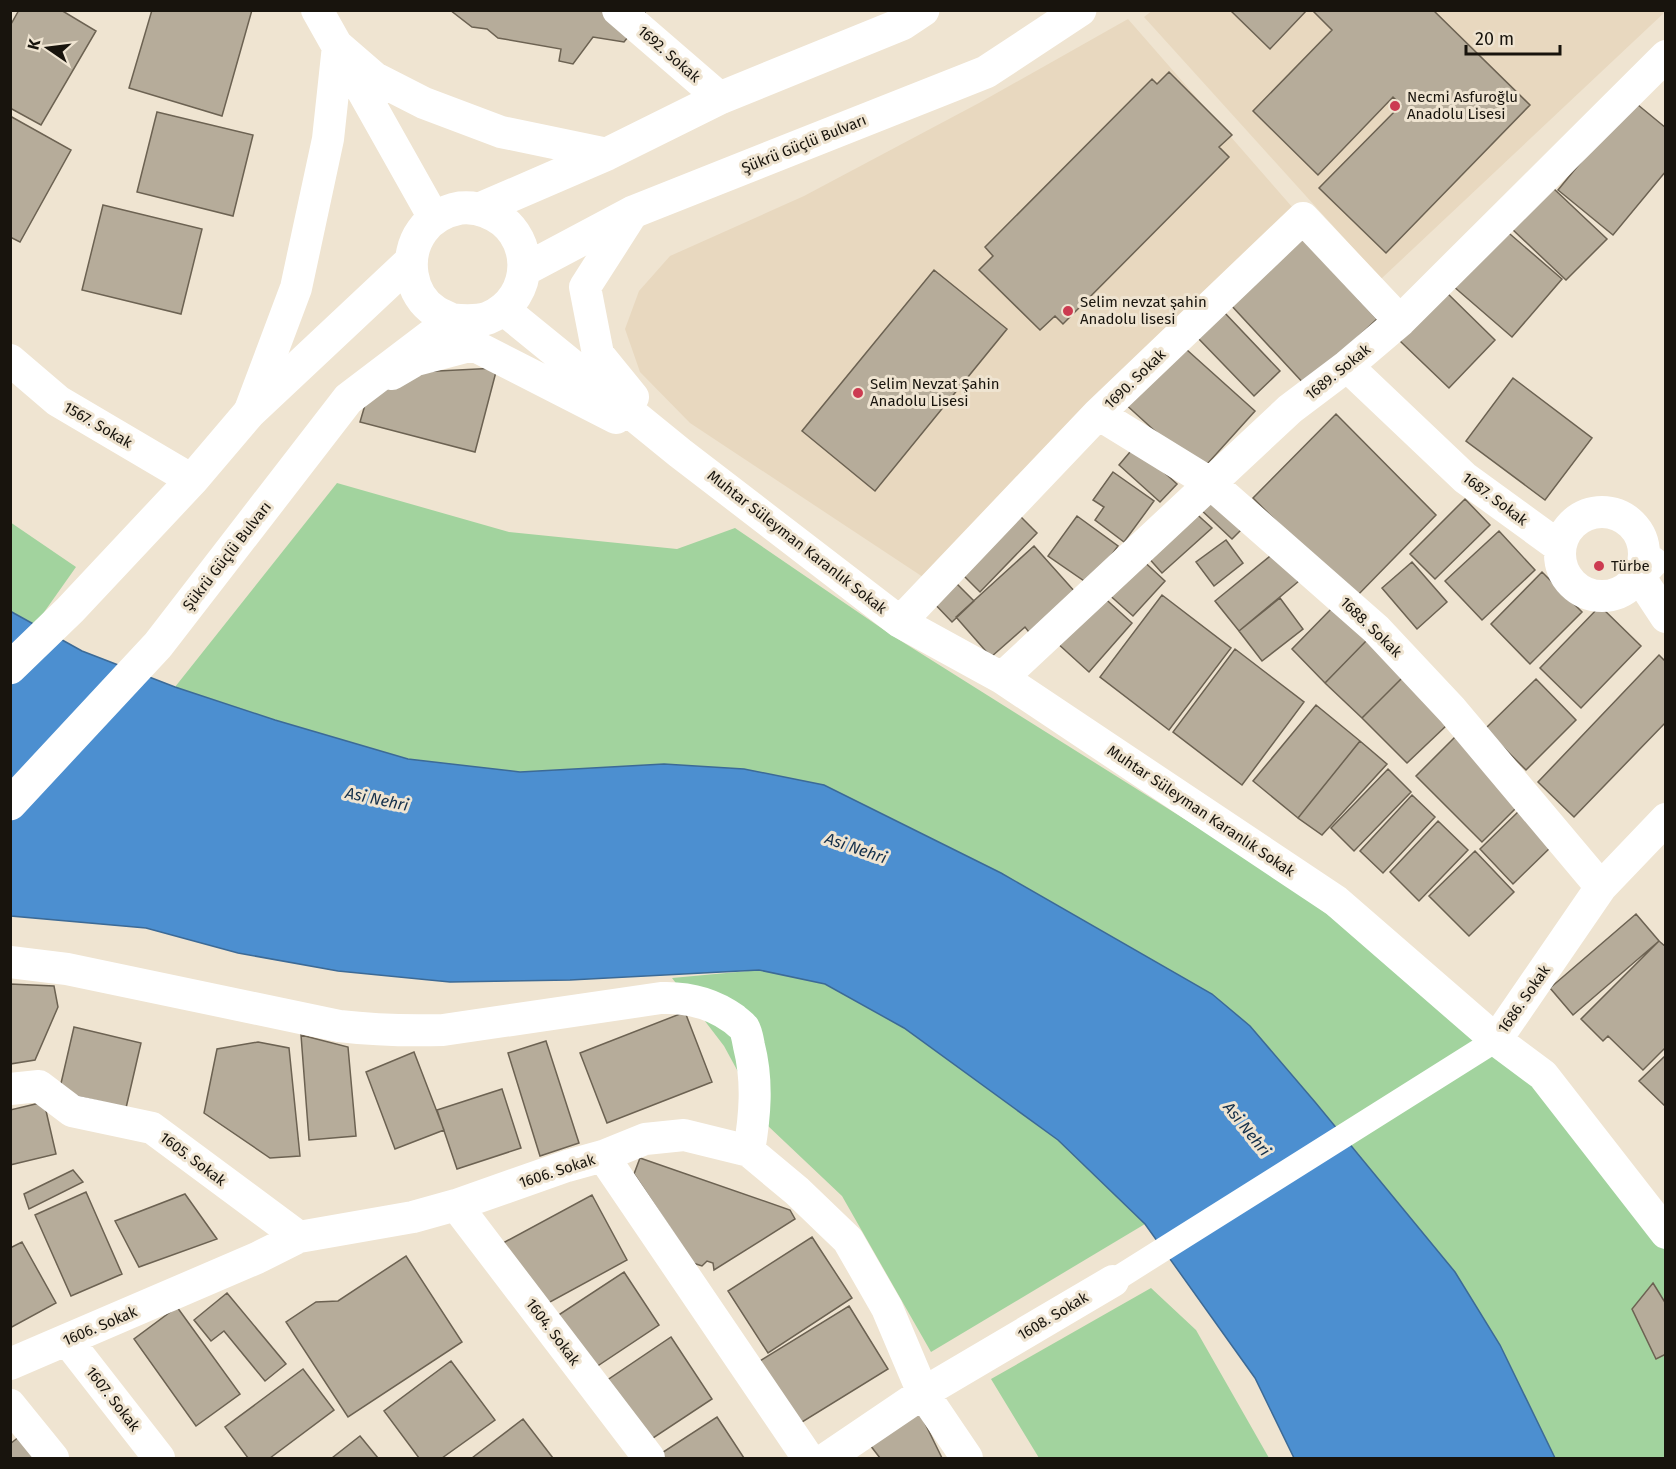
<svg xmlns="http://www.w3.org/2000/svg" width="1676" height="1469" font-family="'Fira Sans',sans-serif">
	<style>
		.built { fill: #e8d8bf }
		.green { fill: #a2d39e }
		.water { fill: #4c8fd0; stroke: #3c6a96; stroke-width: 1.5 }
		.building { fill: #b6ac9a; stroke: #6c6252; stroke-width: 1.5 }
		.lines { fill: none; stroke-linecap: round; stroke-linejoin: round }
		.pedestrian { stroke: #fff; stroke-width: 24 }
		.minor { stroke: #fff; stroke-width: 32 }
		.primary { stroke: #fff; stroke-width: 33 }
		.poi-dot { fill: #cc3b51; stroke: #efe4d1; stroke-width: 2 }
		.labels { text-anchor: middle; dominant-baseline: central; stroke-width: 6; stroke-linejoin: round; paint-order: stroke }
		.street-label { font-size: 15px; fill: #18140d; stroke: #efe4d1 }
		.poi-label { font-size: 15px; fill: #18140d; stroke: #efe4d1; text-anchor: start }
		.water-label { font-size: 16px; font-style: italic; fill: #132f4a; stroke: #efe4d1 }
	</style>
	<rect width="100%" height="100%" fill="#efe4d1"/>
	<path class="built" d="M1153,10L1666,11L1381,279L1144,17Z
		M1128,19L1293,208L929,581L690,423L640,372L625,329L639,291L670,256L804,196L979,103Z"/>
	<path class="green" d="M337,483L509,532L677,549L735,528L890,634L1280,879L1496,1040L1665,1233V1458H1555L1500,1345L1455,1272L1315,1102L1250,1026L1212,994L1001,873L824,785L744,769L664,764L520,772L408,759L275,720L175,687Z
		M10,522L76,567L35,625L11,611Z
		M759,970L825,984L904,1028L1058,1140L1145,1224L931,1352L842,1196L767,1125L724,1046L672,978Z
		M1151,1288L1196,1330L1269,1458H1039L991,1379Z"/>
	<path class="water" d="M10,611L82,651L175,687L275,720L408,759L520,772L664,764L744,769L824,785L1001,873L1212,994L1250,1026L1315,1102L1455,1272L1500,1345L1555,1458H1294L1255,1378L1145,1224L1058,1140L904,1028L825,984L759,970L570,980L450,982L338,971L238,953L146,928L11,916Z"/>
	<path class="building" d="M19,10H61L96,31L41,125L10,108V26Z
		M152,10H252L222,116L129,88Z
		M450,10H645V16L624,42L593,37L573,64L559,61L561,49L498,38L487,29L472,27Z
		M1230,10H1307L1270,49Z
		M1312,10H1433L1530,105L1386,253L1319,188L1401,105L1393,97L1318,175L1253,111L1332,30Z
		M1169,72L1232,135L1219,147L1229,157L1063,324L1055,316L1040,330L979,270L993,256L985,247L1152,79L1157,84Z
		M1632,100L1666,128V171L1613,235L1558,190Z
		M157,112L253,135L233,216L137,192Z
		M10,116L71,150L20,242L10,237Z
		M1553,188L1607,239L1566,280L1512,229Z
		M103,205L202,229L181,314L82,290Z
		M1503,228L1562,279L1512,337L1453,286Z
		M1301,237L1377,319L1306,386L1230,304Z
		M934,270L1007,329L875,491L802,431Z
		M1446,292L1495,340L1449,388L1400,341Z
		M1223,311L1280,371L1254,396L1196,336Z
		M1177,341L1255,411L1200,472L1123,402Z
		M497,368L475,452L360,422L367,398L418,372Z
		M1513,378L1592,438L1545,500L1466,441Z
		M1336,414L1436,515L1354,599L1253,498Z
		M1135,446L1177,484L1160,502L1119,465Z
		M1113,472L1154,501L1124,542L1095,520L1104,507L1093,500Z
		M1212,494L1246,525L1232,539L1199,508Z
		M1465,499L1490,525L1435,579L1410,554Z
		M1012,508L1037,533L980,592L955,567Z
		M1191,509L1212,528L1162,573L1146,555Z
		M1077,516L1118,546L1090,585L1048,556Z
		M1499,531L1535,570L1482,620L1445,581Z
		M1226,540L1243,563L1214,586L1196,562Z
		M1034,546L1076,593L1036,641L1025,627L991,657L956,617Z
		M1275,552L1299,581L1239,631L1215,601Z
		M1138,556L1165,581L1133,616L1106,592Z
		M1412,562L1447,602L1417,629L1382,588Z
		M1542,572L1582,612L1530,664L1491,624Z
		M951,578L974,601L952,622L930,599Z
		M1099,593L1132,623L1089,672L1056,642Z
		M1162,595L1231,648L1169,730L1100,677Z
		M1280,598L1303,629L1262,661L1239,631Z
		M1600,606L1641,646L1581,708L1540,668Z
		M1333,607L1367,640L1325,683L1292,649Z
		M1367,640L1403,677L1362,718L1325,683Z
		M1235,649L1304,702L1242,785L1173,732Z
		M1659,655L1666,662V722L1574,817L1538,782Z
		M1403,677L1447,725L1407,763L1362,718Z
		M1536,679L1576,720L1526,770L1485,729Z
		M1316,705L1360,741L1298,818L1253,781Z
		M1458,734L1524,800L1482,842L1416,776Z
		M1360,741L1387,764L1322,835L1298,818Z
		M1388,769L1411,792L1354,851L1331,828Z
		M1412,795L1435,817L1383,873L1360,851Z
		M1521,809L1554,844L1513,884L1480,849Z
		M1438,821L1468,850L1419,901L1390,872Z
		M1475,851L1514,892L1469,936L1429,896Z
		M1636,914L1659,941L1573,1015L1550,988Z
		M1659,941L1666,947V1047L1643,1070L1608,1036L1603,1041L1581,1019Z
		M10,984L54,986L58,1007L35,1060L10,1064Z
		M685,1012L712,1082L607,1123L580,1053Z
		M74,1027L141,1043L126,1108L59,1092Z
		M301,1035L348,1047L356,1136L309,1140Z
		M546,1041L579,1143L540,1156L508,1053Z
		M258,1042L289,1048L300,1156L270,1158L204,1113L217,1049Z
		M414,1052L444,1130L395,1149L366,1072Z
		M1666,1055V1107L1639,1081Z
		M502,1089L521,1148L457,1169L437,1110Z
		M44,1102L56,1154L10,1165V1110Z
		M640,1158L790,1210L795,1219L714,1270L713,1263L707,1261L702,1266L693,1263L634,1174Z
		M73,1170L83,1182L29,1209L24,1194Z
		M86,1192L122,1274L71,1296L35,1215Z
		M185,1194L217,1239L139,1267L115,1221Z
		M592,1195L627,1260L539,1308L503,1243Z
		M812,1237L852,1298L768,1353L728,1291Z
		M22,1242L56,1303L10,1328V1248Z
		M406,1256L462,1342L348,1417L286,1322L316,1302L338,1301Z
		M624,1272L659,1325L590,1371L554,1318Z
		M1653,1283L1666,1304V1354L1656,1359L1632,1309Z
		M227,1293L286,1364L265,1381L224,1331L211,1341L194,1320Z
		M849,1306L888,1369L794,1427L755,1364Z
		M177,1307L240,1394L196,1426L134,1339Z
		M671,1337L712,1399L641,1446L600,1385Z
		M451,1361L495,1420L442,1458H419L384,1411Z
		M303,1369L334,1410L270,1458H248L225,1427Z
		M917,1407L942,1458H880L870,1445Z
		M717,1417L744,1458H654Z
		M523,1419L553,1458H472Z
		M20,1436L37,1458H10V1444Z
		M360,1436L378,1458H332Z"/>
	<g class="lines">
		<path class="pedestrian" d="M1113,1281L1496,1040"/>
		<path class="minor" d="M317,10L434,218
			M618,10L720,98
			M338,46L375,78L424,103L501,132L607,154
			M633,212L585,287L598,354L633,397
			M503,309L680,453L900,622L1002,678L1336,901L1496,1040L1543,1075L1666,1233
			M10,360L58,401L192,480
			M1347,366L1465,478L1560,547
			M392,374L416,360L473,345L616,418
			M249,413L296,288L328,139L338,46
			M1098,414L1210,483L1376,629L1452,710L1601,887
			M1560 554a42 42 0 1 1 84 0a42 42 0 1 1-84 0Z
			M1652,562L1639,576L1666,617
			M900,622L1098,414L1303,218L1400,321
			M1002,678L1290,409L1347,366L1400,321L1666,56
			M10,962L67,969L339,1026C374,1030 408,1031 443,1030L661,998C687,997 712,1003 734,1019C737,1022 742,1025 744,1028C747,1033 748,1041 749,1046C758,1081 755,1116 749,1151
			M1496,1040L1601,887L1666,819
			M10,1089L39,1086L72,1111L152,1128L299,1237
			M603,1156L808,1458
			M456,1205L649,1458
			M67,1340L159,1458
			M10,1364L257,1258L299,1237L413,1217L456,1205L567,1166L603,1156L645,1139L684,1135L749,1151L797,1191L848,1240L887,1308L923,1393L967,1458
			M10,1405L53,1458
			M827,1458L923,1393L1113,1281"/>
		<path class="primary" d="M480,209L607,154L720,98L902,24L923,10
			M524,270L633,212L986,72L1080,10
			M10,668L70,610L192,480L249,413L411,261
			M10,804L158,645L348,399L452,320C465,321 477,322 488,318C537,298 535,230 487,212C478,208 469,207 460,208C445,211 431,218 422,231C404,256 409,295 436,312C441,315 447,317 452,320"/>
	</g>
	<g class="poi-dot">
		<circle cx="1395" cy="106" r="6"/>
		<circle cx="1068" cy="311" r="6"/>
		<circle cx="858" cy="393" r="6"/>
		<circle cx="1599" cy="566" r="6"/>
	</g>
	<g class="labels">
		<g class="street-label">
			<text transform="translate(669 54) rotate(41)">1692. Sokak</text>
			<text transform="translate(804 144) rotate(-22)">Şükrü Güçlü Bulvarı</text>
			<text transform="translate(1338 372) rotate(-39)">1689. Sokak</text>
			<text transform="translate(1135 379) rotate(-44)">1690. Sokak</text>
			<text transform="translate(98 425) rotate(30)">1567. Sokak</text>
			<text transform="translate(1495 499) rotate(37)">1687. Sokak</text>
			<text transform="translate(797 542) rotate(38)">Muhtar Süleyman Karanlık Sokak</text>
			<text transform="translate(227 556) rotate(-52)">Şükrü Güçlü Bulvarı</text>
			<text transform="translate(1371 627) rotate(44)">1688. Sokak</text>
			<text transform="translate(1201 811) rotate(34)">Muhtar Süleyman Karanlık Sokak</text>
			<text transform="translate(1524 999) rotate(-55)">1686. Sokak</text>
			<text transform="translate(193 1159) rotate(37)">1605. Sokak</text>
			<text transform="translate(557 1171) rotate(-18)">1606. Sokak</text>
			<text transform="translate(1053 1316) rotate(-31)">1608. Sokak</text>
			<text transform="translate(100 1326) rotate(-23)">1606. Sokak</text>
			<text transform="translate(553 1332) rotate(53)">1604. Sokak</text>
			<text transform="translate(113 1399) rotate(52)">1607. Sokak</text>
		</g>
		<g class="poi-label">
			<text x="1407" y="97">Necmi Asfuroğlu<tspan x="1407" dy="17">Anadolu Lisesi</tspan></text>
			<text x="1080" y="302">Selim nevzat şahin<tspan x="1080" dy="17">Anadolu lisesi</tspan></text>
			<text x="870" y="384">Selim Nevzat Şahin<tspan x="870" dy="17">Anadolu Lisesi</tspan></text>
			<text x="1611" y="566">Türbe</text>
		</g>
		<g class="water-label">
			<text transform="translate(377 799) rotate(12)">Asi Nehri</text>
			<text transform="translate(856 848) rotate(19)">Asi Nehri</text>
			<text transform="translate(1247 1129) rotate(51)">Asi Nehri</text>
		</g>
	</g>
	<rect width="1676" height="1469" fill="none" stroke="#18140d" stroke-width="24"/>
	<g transform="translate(48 48) rotate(284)" stroke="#efe4d1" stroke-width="4.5" paint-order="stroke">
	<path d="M0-4.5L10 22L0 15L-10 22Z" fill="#18140d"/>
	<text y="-9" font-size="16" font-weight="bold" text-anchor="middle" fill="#18140d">K</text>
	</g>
	<path d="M1466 45v9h94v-9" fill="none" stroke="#18140d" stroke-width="3"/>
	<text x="1475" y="45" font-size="18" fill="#18140d" stroke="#efe4d1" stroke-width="4.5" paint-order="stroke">20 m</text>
</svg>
